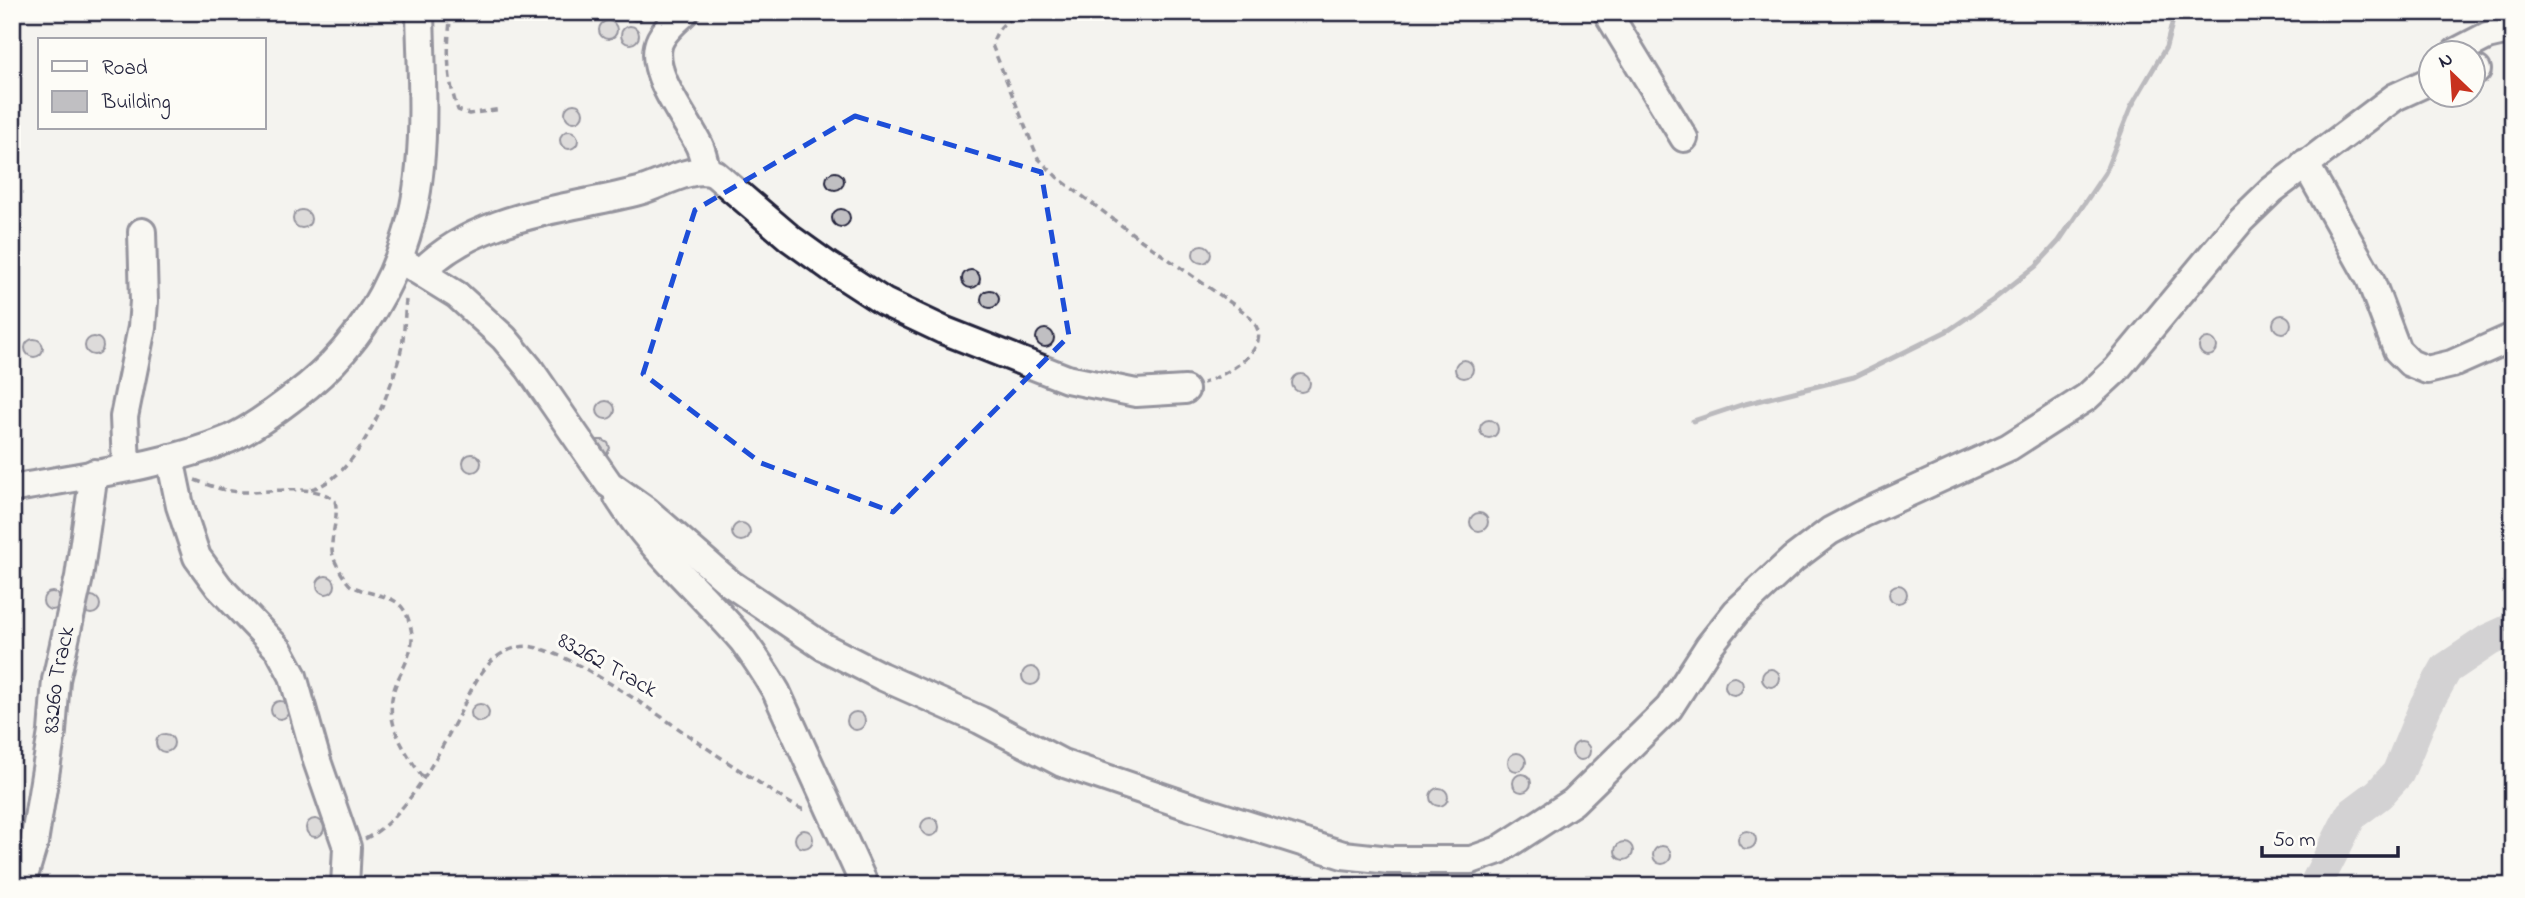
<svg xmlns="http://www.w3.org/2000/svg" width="2525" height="898" font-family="'Indie Flower',sans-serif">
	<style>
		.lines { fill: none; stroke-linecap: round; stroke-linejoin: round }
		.stream { stroke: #757582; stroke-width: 5 }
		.river { stroke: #acacb2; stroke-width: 33 }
		.building { fill: #c0bfc2; stroke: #22223b; stroke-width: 2 }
		.minor-casing { stroke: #22223b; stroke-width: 32 }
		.path { stroke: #22223b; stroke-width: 3.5; stroke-dasharray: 7 5; stroke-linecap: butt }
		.minor { stroke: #fdfcf7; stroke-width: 26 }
		.marked { fill: none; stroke: #1d4ed8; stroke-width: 5; stroke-dasharray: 14 9; stroke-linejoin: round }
		.labels { text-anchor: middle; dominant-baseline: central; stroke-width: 6; stroke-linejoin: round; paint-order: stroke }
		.street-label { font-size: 23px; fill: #22223b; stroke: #fdfcf7 }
	</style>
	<rect width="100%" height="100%" fill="#f4f3ef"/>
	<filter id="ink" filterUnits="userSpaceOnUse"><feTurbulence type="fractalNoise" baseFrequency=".0143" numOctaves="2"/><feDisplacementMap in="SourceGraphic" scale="14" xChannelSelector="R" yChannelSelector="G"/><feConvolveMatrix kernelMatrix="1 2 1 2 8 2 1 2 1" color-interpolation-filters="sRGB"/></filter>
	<g filter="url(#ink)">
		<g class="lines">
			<path class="stream" d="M1693,421L1741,405L1854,377L1949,330L1993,300L2036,266L2059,241L2105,173L2131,107L2166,47L2175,12"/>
			<path class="river" d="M2315,886L2351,815L2379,794L2398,773L2426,705L2446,669L2489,640L2513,629"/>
		</g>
		<path class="building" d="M626,12H644L641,20L635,21L627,17Z
			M599 30a9 9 0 1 1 18 0a9 9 0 1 1-18 0Z
			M621 35a9 9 0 1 1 18 0a9 9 0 1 1-18 0Z
			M565 113a9 9 0 1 1 18 0a9 9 0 1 1-18 0Z
			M560 140a9 9 0 1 1 18 0a9 9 0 1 1-18 0Z
			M826 181a9 9 0 1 1 18 0a9 9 0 1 1-18 0Z
			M832 218a9 9 0 1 1 18 0a9 9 0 1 1-18 0Z
			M293 219a9 9 0 1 1 18 0a9 9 0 1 1-18 0Z
			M1193 254a9 9 0 1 1 18 0a9 9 0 1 1-18 0Z
			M962 279a9 9 0 1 1 18 0a9 9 0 1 1-18 0Z
			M981 299a9 9 0 1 1 18 0a9 9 0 1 1-18 0Z
			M2273 324a9 9 0 1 1 18 0a9 9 0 1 1-18 0Z
			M1036 338a9 9 0 1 1 18 0a9 9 0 1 1-18 0Z
			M85 346a9 9 0 1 1 18 0a9 9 0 1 1-18 0Z
			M2199 347a9 9 0 1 1 18 0a9 9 0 1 1-18 0Z
			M25 348a9 9 0 1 1 18 0a9 9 0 1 1-18 0Z
			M1455 369a9 9 0 1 1 18 0a9 9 0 1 1-18 0Z
			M1292 383a9 9 0 1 1 18 0a9 9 0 1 1-18 0Z
			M597 410a9 9 0 1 1 18 0a9 9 0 1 1-18 0Z
			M1480 429a9 9 0 1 1 18 0a9 9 0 1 1-18 0Z
			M597,440H603L608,443L610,448L606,456L604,457L595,442Z
			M463 463a9 9 0 1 1 18 0a9 9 0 1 1-18 0Z
			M1470 522a9 9 0 1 1 18 0a9 9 0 1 1-18 0Z
			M732 532a9 9 0 1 1 18 0a9 9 0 1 1-18 0Z
			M317 585a9 9 0 1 1 18 0a9 9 0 1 1-18 0Z
			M1889 594a9 9 0 1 1 18 0a9 9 0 1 1-18 0Z
			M43 601a9 9 0 1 1 18 0a9 9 0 1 1-18 0Z
			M82 605a9 9 0 1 1 18 0a9 9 0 1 1-18 0Z
			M1022 676a9 9 0 1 1 18 0a9 9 0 1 1-18 0Z
			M1762 678a9 9 0 1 1 18 0a9 9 0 1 1-18 0Z
			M1725 686a9 9 0 1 1 18 0a9 9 0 1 1-18 0Z
			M271 710a9 9 0 1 1 18 0a9 9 0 1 1-18 0Z
			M471 713a9 9 0 1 1 18 0a9 9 0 1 1-18 0Z
			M847 721a9 9 0 1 1 18 0a9 9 0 1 1-18 0Z
			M156 743a9 9 0 1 1 18 0a9 9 0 1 1-18 0Z
			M1572 751a9 9 0 1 1 18 0a9 9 0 1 1-18 0Z
			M1508 762a9 9 0 1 1 18 0a9 9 0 1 1-18 0Z
			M1513 783a9 9 0 1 1 18 0a9 9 0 1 1-18 0Z
			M1430 797a9 9 0 1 1 18 0a9 9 0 1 1-18 0Z
			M921 827a9 9 0 1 1 18 0a9 9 0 1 1-18 0Z
			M306 828a9 9 0 1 1 18 0a9 9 0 1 1-18 0Z
			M795 839a9 9 0 1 1 18 0a9 9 0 1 1-18 0Z
			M1738 840a9 9 0 1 1 18 0a9 9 0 1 1-18 0Z
			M1615 851a9 9 0 1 1 18 0a9 9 0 1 1-18 0Z
			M1653 855a9 9 0 1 1 18 0a9 9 0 1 1-18 0Z"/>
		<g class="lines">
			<g class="minor-casing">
				<g id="minor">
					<path d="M685,12C676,21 661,32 658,46C651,76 686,118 699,145C703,153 704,162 707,171"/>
					<path d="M1607,12L1684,138"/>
					<path d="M2456,52L2487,36L2513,30"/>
					<path d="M2472,70H2477"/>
					<path d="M2305,163L2370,279L2397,350L2410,363L2427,370L2452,364L2513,337"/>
					<path d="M399,259L457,295L504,338L529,368L609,484L647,511L731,584L824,647L881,676L980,720L1062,763L1191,807L1343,855L1390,860H1471L1499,850L1573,802L1669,708L1709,646L1736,612L1793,559L1830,531L1862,514L2009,447L2087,397L2116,370L2241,220L2272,190L2395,97L2430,81"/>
					<path d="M422,271C479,214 565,210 639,191C661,185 694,164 715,174L791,239L830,267L884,302L943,330L1067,379L1136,393L1185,390"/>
					<path d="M170,458L180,506L197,557L219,587L279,650L293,676L317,761L347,847L345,886"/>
					<path d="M126,467L124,417L142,327L144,301L142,232"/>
					<path d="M12,489C84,475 161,467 229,439C252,429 275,411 295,396C369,341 412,256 420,166C425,115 421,63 420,12"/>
					<path d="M618,497C653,553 701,591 743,641C755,657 766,674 776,691L865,886"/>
					<path id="s1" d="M21,886L34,843L52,732L56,680L79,577L94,473"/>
				</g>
			</g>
			<path class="path" d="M451,12C447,45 446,78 458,110L469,114L501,109
				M1024,12C1007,19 997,27 992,45L1038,158L1057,177L1141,240L1247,314C1250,318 1255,323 1257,328C1268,353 1221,377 1203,383
				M195,480C211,486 226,492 243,492C269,493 316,482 335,501C340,520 327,541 334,559C337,566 345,581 351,586C354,588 358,588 361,590C387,599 404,595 411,629C415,644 407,661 400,675C379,716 400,743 422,777
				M311,489C356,479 390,395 400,354C405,337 404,317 406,300
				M365,839C407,818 439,753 460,713C469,694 478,673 494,659C503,651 521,644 533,647C558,652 584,668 606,681C656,711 703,747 752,778C770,790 788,804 807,811"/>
			<use href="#minor" class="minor"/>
		</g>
	</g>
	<path d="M0 0H2525V898H0ZM855,116L1041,172L1069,336L893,512L761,463L643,374L695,210Z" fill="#f4f3ef" fill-opacity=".55" fill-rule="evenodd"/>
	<path class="marked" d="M855,116L1041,172L1069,336L893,512L761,463L643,374L695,210Z"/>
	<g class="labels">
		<g class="street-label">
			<text transform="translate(607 666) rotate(29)">83262 Track</text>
			<text stroke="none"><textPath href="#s1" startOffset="210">83260 Track</textPath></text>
		</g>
	</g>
	<rect width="2525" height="898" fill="none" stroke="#fdfcf7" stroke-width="42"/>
	<rect x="21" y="21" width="2483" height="856" fill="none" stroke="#22223b" stroke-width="2.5" filter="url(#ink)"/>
	<rect x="38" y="38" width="228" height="91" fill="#fdfcf7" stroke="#a5a5ac" stroke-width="2"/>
	<rect x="52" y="61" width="35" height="10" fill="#fdfcf7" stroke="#a5a5ac" stroke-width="2"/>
	<text x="102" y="74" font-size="21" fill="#22223b">Road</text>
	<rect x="52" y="91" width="35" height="21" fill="#c0bfc2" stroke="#a5a5ac" stroke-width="2"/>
	<text x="102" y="108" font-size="21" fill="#22223b">Building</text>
	<g transform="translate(2452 74) rotate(335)"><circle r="33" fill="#fdfcf7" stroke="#a5a5ac" stroke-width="2"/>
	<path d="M0-5L12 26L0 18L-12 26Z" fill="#c8321e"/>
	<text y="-10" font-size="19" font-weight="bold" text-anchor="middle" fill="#22223b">N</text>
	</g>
	<path d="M2262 846v10h136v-10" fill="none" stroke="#22223b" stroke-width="3.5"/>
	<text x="2273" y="846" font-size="21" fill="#22223b" stroke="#fdfcf7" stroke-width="5" paint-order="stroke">50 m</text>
</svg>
